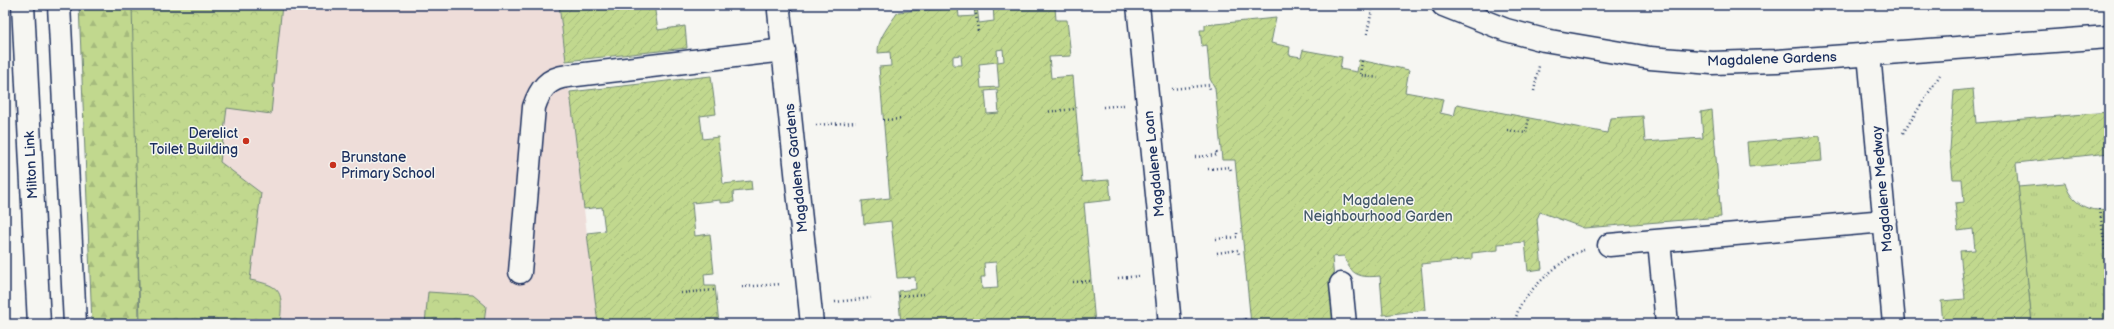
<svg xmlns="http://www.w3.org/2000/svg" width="2114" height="329" font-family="'Balsamiq Sans',sans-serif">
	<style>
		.built { fill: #eeddd9 }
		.grass { fill: url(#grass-tufts); stroke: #6e8476 }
		.forest { fill: url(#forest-firs); stroke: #6e8476 }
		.park { fill: url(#park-crowns); stroke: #6e8476 }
		.garden { fill: url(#garden-furrows); stroke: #6e8476; fill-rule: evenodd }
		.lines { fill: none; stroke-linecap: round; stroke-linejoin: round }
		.minor-casing { stroke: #1b2f5e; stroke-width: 25 }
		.major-casing { stroke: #1b2f5e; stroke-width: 25 }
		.path { stroke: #1b2f5e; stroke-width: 2.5; stroke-dasharray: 1 3; stroke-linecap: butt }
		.minor { stroke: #f6f6f2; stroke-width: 22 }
		.major { stroke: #f6f6f2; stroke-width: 22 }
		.poi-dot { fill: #c8321e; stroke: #f6f6f2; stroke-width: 1.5 }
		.labels { text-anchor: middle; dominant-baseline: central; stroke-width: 3; stroke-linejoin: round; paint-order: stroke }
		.street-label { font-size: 14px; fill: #1b2f5e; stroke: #f6f6f2 }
		.poi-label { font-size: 14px; fill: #1b2f5e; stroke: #f6f6f2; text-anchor: end }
		.park-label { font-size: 14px; fill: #44596a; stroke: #f6f6f2 }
	</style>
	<defs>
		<pattern id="grass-tufts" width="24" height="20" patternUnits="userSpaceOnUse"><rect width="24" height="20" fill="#c1d88e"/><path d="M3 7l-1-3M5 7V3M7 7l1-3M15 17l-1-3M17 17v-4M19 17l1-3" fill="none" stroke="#a5ba7d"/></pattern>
		<pattern id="forest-firs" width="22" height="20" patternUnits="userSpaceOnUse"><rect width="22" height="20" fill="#c1d88e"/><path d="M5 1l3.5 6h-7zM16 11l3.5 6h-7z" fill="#a5ba7d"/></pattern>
		<pattern id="park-crowns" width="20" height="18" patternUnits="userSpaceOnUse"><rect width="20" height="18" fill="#c1d88e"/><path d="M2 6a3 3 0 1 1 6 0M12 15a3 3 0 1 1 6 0" fill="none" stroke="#a5ba7d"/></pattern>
		<pattern id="garden-furrows" width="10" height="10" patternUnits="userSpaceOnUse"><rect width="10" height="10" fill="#c1d88e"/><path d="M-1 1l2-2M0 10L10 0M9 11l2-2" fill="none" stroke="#a5ba7d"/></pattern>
	</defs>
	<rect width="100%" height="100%" fill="#f6f6f2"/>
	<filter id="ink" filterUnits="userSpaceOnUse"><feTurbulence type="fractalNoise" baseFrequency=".025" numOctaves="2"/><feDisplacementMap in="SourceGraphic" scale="8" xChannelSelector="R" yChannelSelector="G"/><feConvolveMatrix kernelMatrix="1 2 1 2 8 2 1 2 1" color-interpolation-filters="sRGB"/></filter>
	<g filter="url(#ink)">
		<path class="built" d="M80,5H559L598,324H95Z"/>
		<path class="grass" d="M2065,183C2070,202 2090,215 2109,208V324H2032L2018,187Z"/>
		<path class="forest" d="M79,5H135L139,324H92Z"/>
		<path class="park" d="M132,5H282L271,114L227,108L220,162L261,193L250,280C283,286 283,292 280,324H140Z
			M428,292L473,295L486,306L484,324H425Z"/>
		<path class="garden" d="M559,5H654L658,30L685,26L687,48L566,61Z
			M993,5H1065L1055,7L1056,20H1067L1071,56L1049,57L1051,78L1073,76L1082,182L1109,180L1111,200L1084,203L1095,324H1001V320L988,321V324H901L898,291L916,289L915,277L897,278L891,221L864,224L862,201L890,198L879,67L891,66L890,52L878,53C877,39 890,24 898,12L958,7L959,17L975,16L974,6H977L979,23L994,21ZM1003,49L1004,61L998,62L997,50ZM961,55L962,65H953V56ZM997,62L999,87L981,88L979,64ZM997,90L999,113L987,114L985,91ZM996,262L998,288L982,289L981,277H985L984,263Z
			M1276,18L1271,43L1290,47L1289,55L1301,57L1303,50L1342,57L1340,69L1357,72L1359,60L1409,70L1405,92L1443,99L1440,113L1454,116L1457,104L1607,133L1610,118L1643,116L1645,142L1703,138L1701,112L1712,110L1721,217L1584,228L1540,212L1537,219L1542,269L1528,271L1525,242L1498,244V250L1472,253V259L1421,264L1425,310L1383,315L1380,276C1360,278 1351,276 1344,256L1332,257L1338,324H1251L1235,160H1222L1215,88L1210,79L1207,45L1202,46L1200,30H1205V25Z
			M711,76L716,114L700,116L703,139L718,137L723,184L751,181L752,190L733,192L734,202L720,203V200L692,203L695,236L710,234L714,273L704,274L705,286H715L719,324H598L587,233L605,231L602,207L584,209L570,92Z
			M1973,89L1976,123L2109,112V153L2016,163L2032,324H1943L1941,301L1965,299L1960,251L1975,250L1973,229L1958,231L1955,203L1964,202L1962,179H1953L1950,150L1954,91Z
			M1820,136L1822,161L1749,167L1747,142Z"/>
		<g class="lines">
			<g class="minor-casing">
				<path id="minor" d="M781,5L779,11L812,324
					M1138,5L1170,324
					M1443,5L1506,30L1544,40L1650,58L1712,63L1777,61L2109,37
					M1869,54L1894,324
					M1659,241L1667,324
					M1609,245L1885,221
					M520,272L534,107C540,89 548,78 568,76L784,50
					M1341,284L1345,324"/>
			</g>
			<g class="major-casing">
				<path id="major" d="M23,5L39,324
					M59,5L75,324"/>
			</g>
			<path class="path" d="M975,6L978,31
				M1367,34L1373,5
				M1362,61L1360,75L1378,78
				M1172,89L1209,85L1210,89
				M1534,91L1539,66
				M1103,107L1124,105
				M1045,112L1075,109
				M883,120L903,119
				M816,125L856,122
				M1507,130L1526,133L1529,118
				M1903,133L1940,75
				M1195,157L1217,155L1216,151
				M1208,169L1230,167L1231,171
				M2100,209L2105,251L2109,255
				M1216,239L1237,237V232
				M1217,253L1238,250L1239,254
				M1118,278L1140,276
				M1073,282L1091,281
				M742,287L781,284
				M681,293L715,290
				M899,296L924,294
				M835,302L871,298
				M1223,323L1245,321V316
				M1515,324C1516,316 1518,308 1523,301C1533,286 1568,254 1584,250"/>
			<use href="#minor" class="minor"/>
			<use href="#major" class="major"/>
		</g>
	</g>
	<g class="poi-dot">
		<circle cx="246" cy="141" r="4"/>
		<circle cx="333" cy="165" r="4"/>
	</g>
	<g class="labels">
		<g class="street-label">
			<text transform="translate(1772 59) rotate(-2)">Magdalene Gardens</text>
			<text transform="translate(1154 164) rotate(-96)">Magdalene Loan</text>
			<text transform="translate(31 165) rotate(-93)">Milton Link</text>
			<text transform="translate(796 168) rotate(-96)">Magdalene Gardens</text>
			<text transform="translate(1882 189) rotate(-95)">Magdalene Medway</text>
		</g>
		<g class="poi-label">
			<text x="238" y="133">Derelict<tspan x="238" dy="16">Toilet Building</tspan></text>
			<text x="341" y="157" text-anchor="start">Brunstane<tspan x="341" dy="16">Primary School</tspan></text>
		</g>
		<g class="park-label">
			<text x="1378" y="200">Magdalene<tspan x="1378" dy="16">Neighbourhood Garden</tspan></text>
		</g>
	</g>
	<rect width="2114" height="329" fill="none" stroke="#f6f6f2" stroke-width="20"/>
	<rect x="10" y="10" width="2094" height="309" fill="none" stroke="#1b2f5e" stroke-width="1.5" filter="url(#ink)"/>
</svg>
